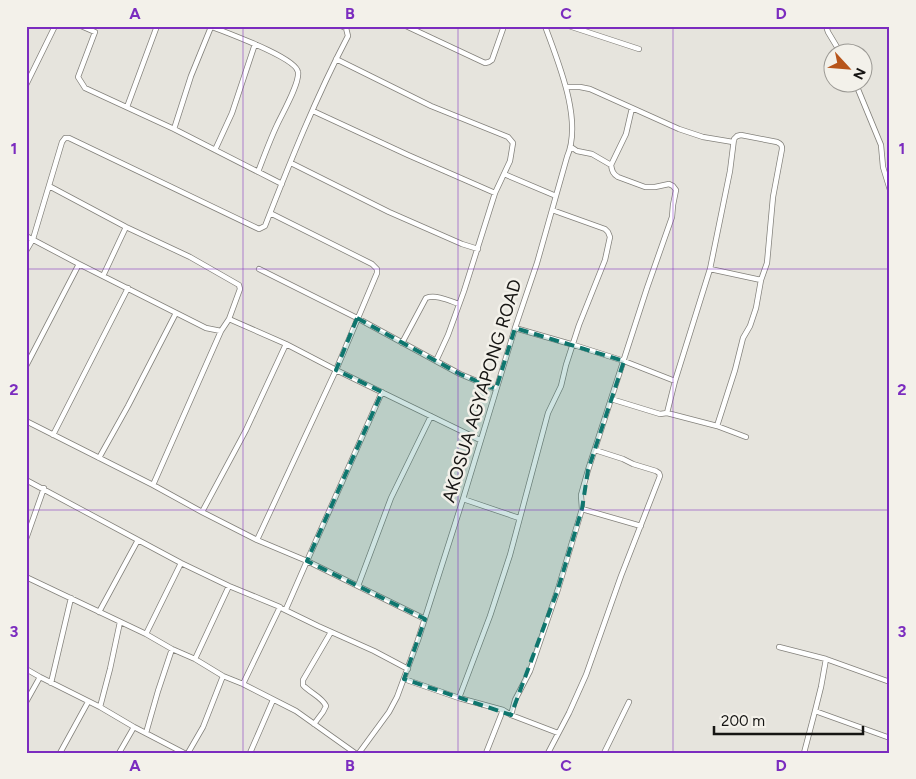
<svg xmlns="http://www.w3.org/2000/svg" width="916" height="779" font-family="Figtree,sans-serif">
	<style>
		.lines { fill: none; stroke-linecap: round; stroke-linejoin: round }
		.street-casing { stroke: #83817b; stroke-width: 6 }
		.street { stroke: #fff; stroke-width: 4.5 }
		.marked { fill: #0f766e; fill-opacity: 0.2; stroke: #0f766e; stroke-width: 4; stroke-dasharray: 10 6; stroke-linejoin: round }
		.grid { fill: none; stroke: #7b2cbf; stroke-width: 1; stroke-opacity: 0.55 }
		.labels { text-anchor: middle; dominant-baseline: central; stroke-width: 5; stroke-linejoin: round; paint-order: stroke }
		.street-label { font-size: 18px; fill: #161513; stroke: #f3f1ea }
		.neatline { fill: none; stroke: #7b2cbf; stroke-width: 2 }
		.grid-label { font-size: 16px; text-anchor: middle; font-weight: bold; fill: #7b2cbf }
	</style>
	<rect width="100%" height="100%" fill="#e6e4dd"/>
	<g class="lines">
		<g class="street-casing">
			<path id="street" d="M81,26L95,32L78,77L85,88L174,129L282,184
				M210,26C224,32 296,57 298,72C300,83 282,114 277,125C270,140 264,156 258,172
				M406,26L485,63L489,62L492,60L504,26
				M569,26L639,49
				M826,26L828,32L840,52
				M336,59L431,106L508,137L513,143L510,161L495,193L464,291L448,335L436,361
				M855,82L881,145L883,167L890,190
				M26,85L55,26
				M566,87H580L590,89L679,129L703,137L733,142
				M127,107L157,26
				M313,111L408,155L495,193
				M174,129L191,76L211,27
				M571,147L577,151L592,154L611,165
				M215,150L232,113L255,44
				M291,163L389,212L462,244L478,249
				M504,174L556,196
				M49,186L126,227L190,257L239,285L240,289L229,319
				M26,236L79,264L206,328L221,331L229,319L286,344L336,370L480,440
				M26,251L33,239L62,142L65,138H69L259,229L265,226C290,162 316,97 348,36L346,28L341,26
				M259,269L357,318L460,374L496,389
				M103,276L126,227
				M515,328L574,345L624,361L675,381
				M402,343L426,298C436,294 450,301 459,304
				M26,366L79,264
				M611,399L660,414L667,413L717,426L746,437
				M667,413L675,381L710,269L730,171L734,139L737,136L741,135L777,142C781,144 782,145 782,149L773,197L767,263L761,280L710,269
				M26,421L153,485L202,512L257,540L307,561L382,392
				M717,426L735,370L743,338L750,326L756,308L761,280
				M53,435L128,288
				M99,458L128,406L176,313
				M26,480L138,540
				M153,485L221,331
				M463,499L519,518
				M582,509L641,526
				M202,512L246,430L286,344
				M26,539L44,488
				M257,540L336,370L377,273V269L372,264L270,213
				M26,577L146,634L172,649L195,659L223,676L243,684L296,711L355,753
				M358,586L391,498L431,416
				M283,609L318,626L374,651L408,669
				M286,609L307,561L425,619
				M99,612L138,540L181,563L229,586L280,607L243,684
				M146,634L181,563
				M779,647L826,659L890,682
				M195,659L229,586
				M26,669L40,677L100,707L134,727L184,753
				M404,679L459,698L503,710L511,715L558,733
				M51,683L71,598
				M459,698L490,616L510,555L548,413L561,386L566,365L579,325L605,260L610,237L608,232L605,229L552,210
				M26,702L40,677
				M100,707L110,669L120,622
				M815,711L821,687L826,659
				M511,715L515,700L530,671L558,589L582,509L581,495L588,470L647,288L672,217L673,205L676,190L673,186L669,184L655,187H645L618,177C613,174 612,171 611,165L626,134L632,108
				M314,724L323,712L326,706C322,697 310,693 303,685V680L331,632
				M146,733L158,691L172,649
				M60,753L88,702
				M119,753L134,727
				M188,753L203,727L223,676
				M250,753L273,700
				M359,753L389,712L397,697L418,640L463,499L515,328L537,263L567,157C583,120 558,62 545,26
				M486,753L503,710
				M548,753L569,713L586,675L621,576L660,476L659,473L656,471L633,464L623,459L595,450
				M604,753L629,702
				M804,753L815,711L890,738"/>
		</g>
		<use href="#street" class="street"/>
	</g>
	<path class="marked" d="M357,318L460,374L496,389L515,328L624,361L588,470L582,509L558,589L511,715L404,679L425,619L307,561L382,392L336,370Z"/>
	<path class="grid" d="M243,26V753M458,26V753M673,26V753M26,269H890M26,510H890"/>
	<g class="labels">
		<g class="street-label">
			<text transform="translate(482 391) rotate(-73)">AKOSUA AGYAPONG ROAD</text>
		</g>
	</g>
	<rect width="916" height="779" fill="none" stroke="#f3f1ea" stroke-width="55"/>
	<g transform="translate(848 68) rotate(116)"><circle r="24" fill="#f3f1ea" stroke="#9b9994"/>
	<path d="M0-4L9 19L0 12L-9 19Z" fill="#b7551b"/>
	<text y="-8" font-size="14" font-weight="bold" text-anchor="middle" fill="#161513">N</text>
	</g>
	<path d="M714 726v8h149v-8" fill="none" stroke="#161513" stroke-width="2.5"/>
	<text x="721" y="726" font-size="15" fill="#161513" stroke="#f3f1ea" stroke-width="4" paint-order="stroke">200 m</text>
	<rect x="28" y="28" width="860" height="724" class="neatline"/>
	<g class="grid-label">
		<text x="135" y="19">A</text>
		<text x="350" y="19">B</text>
		<text x="566" y="19">C</text>
		<text x="781" y="19">D</text>
		<text x="14" y="154">1</text>
		<text x="902" y="154">1</text>
		<text x="14" y="395">2</text>
		<text x="902" y="395">2</text>
		<text x="14" y="637">3</text>
		<text x="902" y="637">3</text>
		<text x="135" y="771">A</text>
		<text x="350" y="771">B</text>
		<text x="566" y="771">C</text>
		<text x="781" y="771">D</text>
	</g>
</svg>
